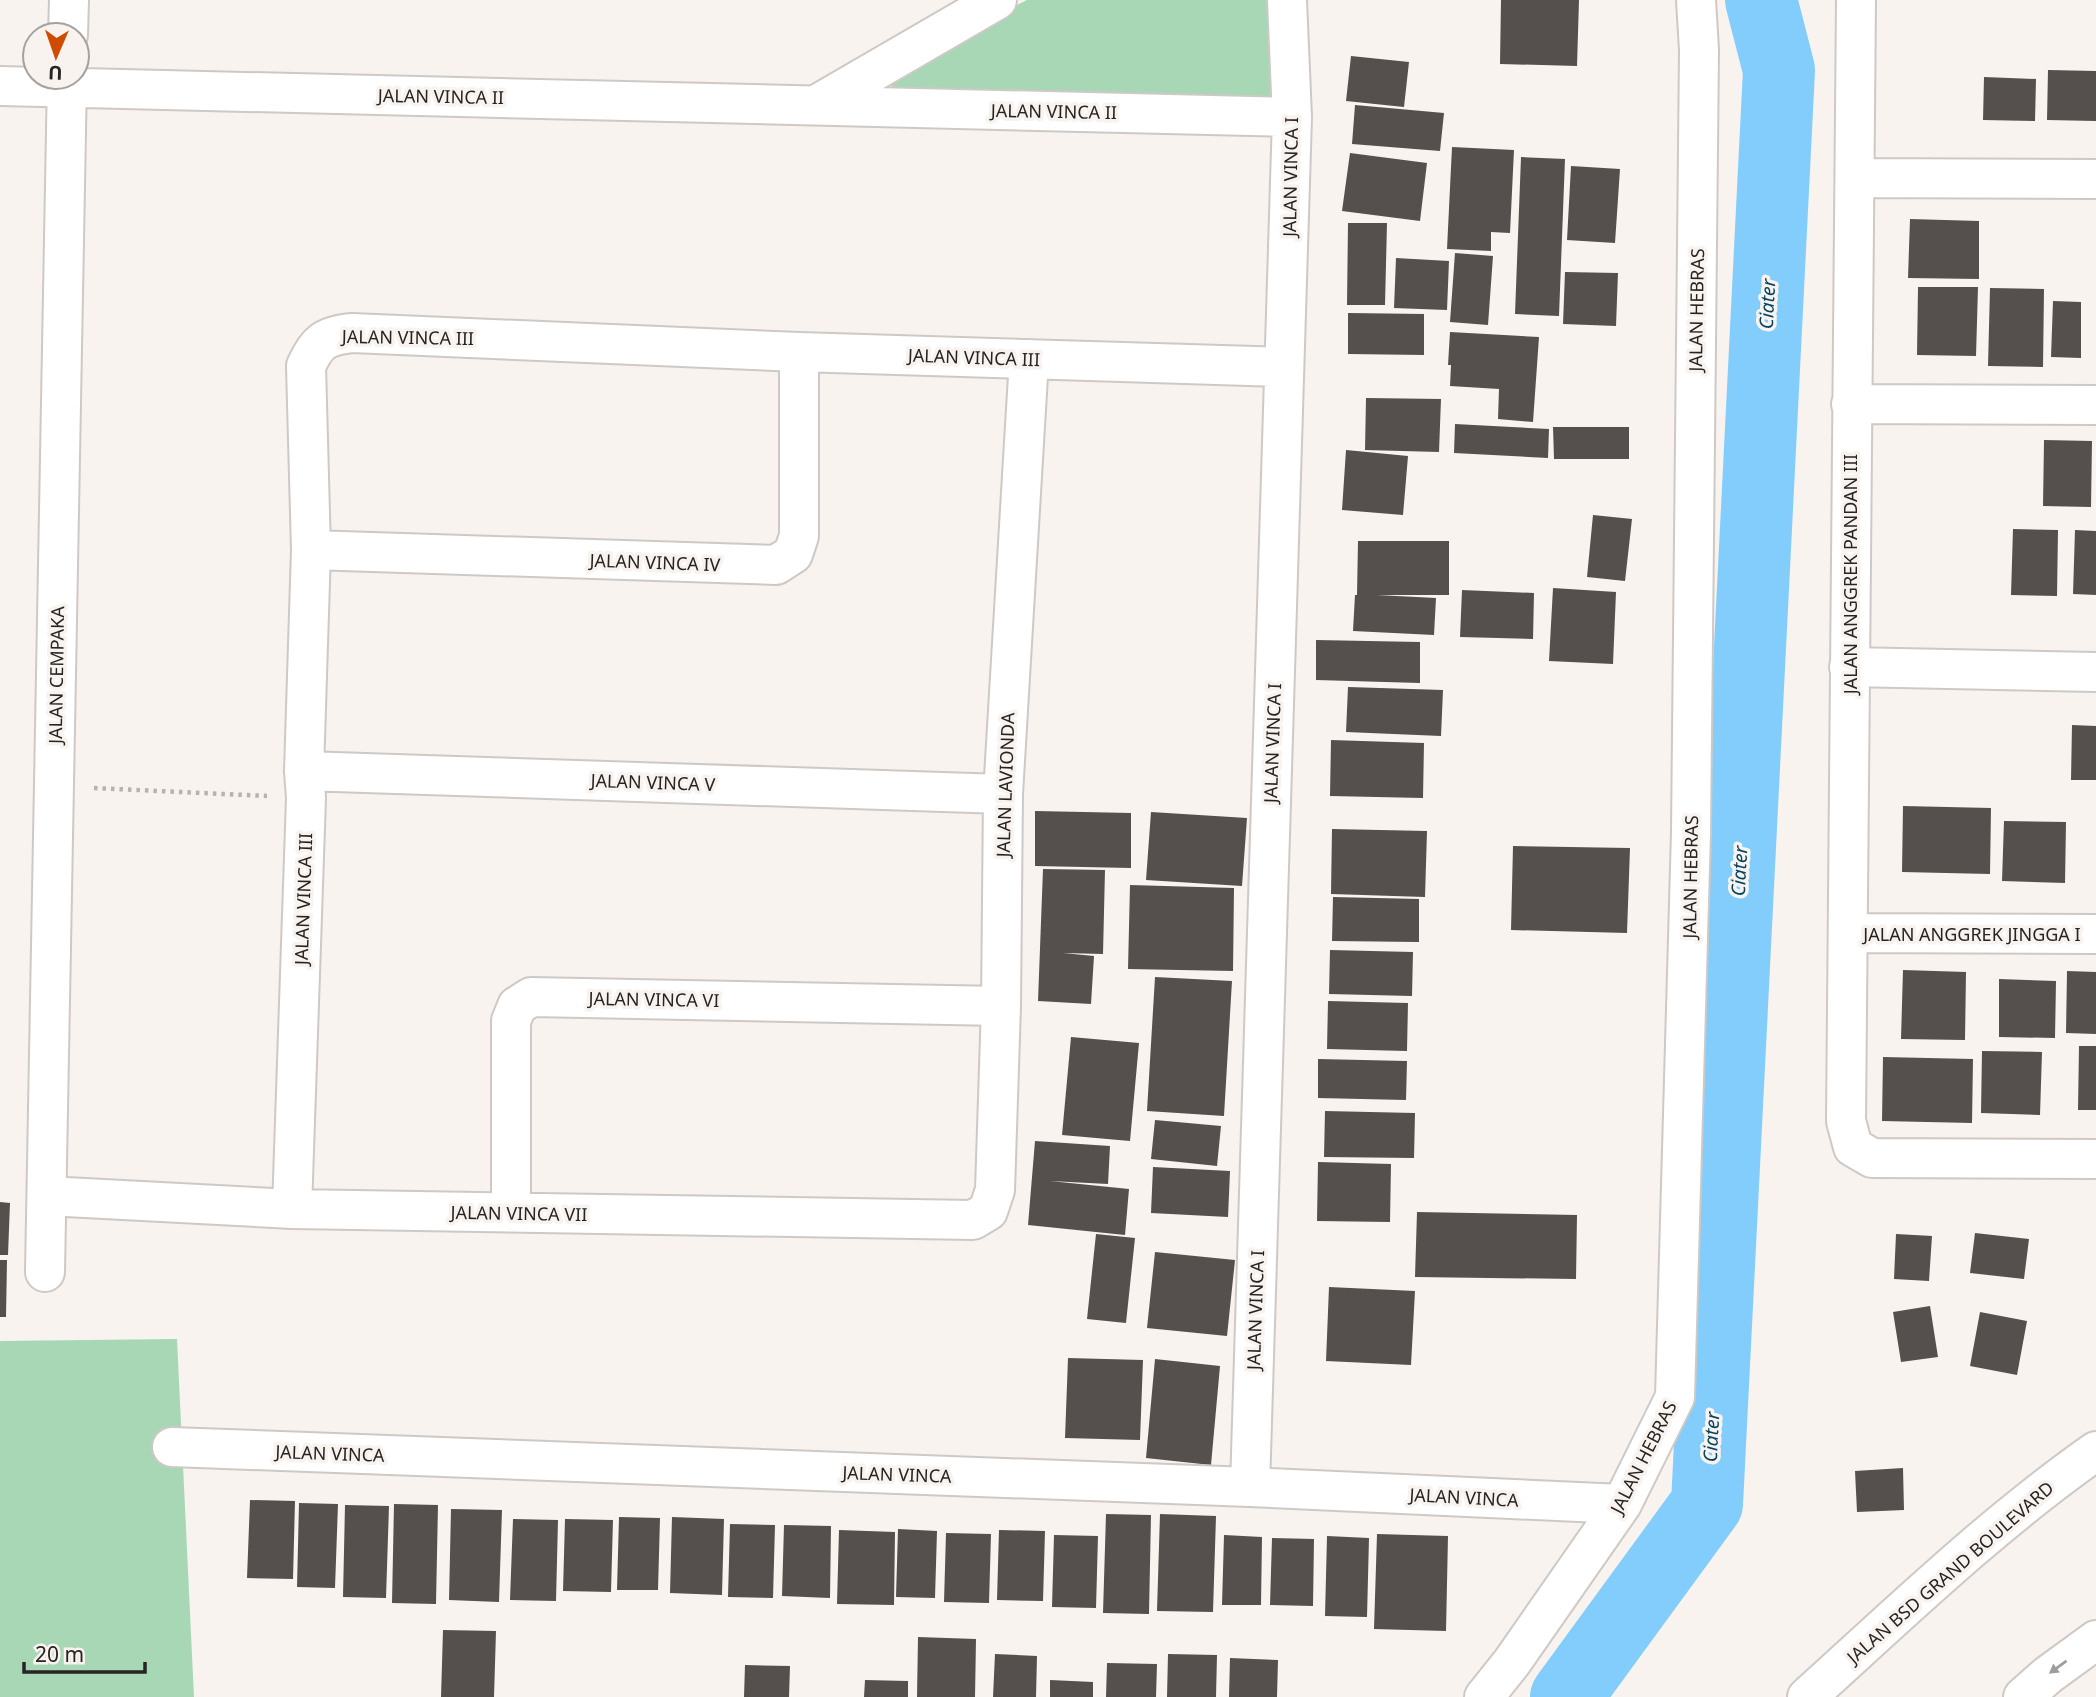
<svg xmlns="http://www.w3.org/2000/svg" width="2096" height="1697" font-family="'Noto Sans',sans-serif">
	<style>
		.green { fill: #a7d7b5 }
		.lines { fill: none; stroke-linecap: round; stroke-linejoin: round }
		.river { stroke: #82cdfc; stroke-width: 72 }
		.building { fill: #55504d }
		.minor-casing { stroke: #cec9c5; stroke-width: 42 }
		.major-casing { stroke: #cec9c5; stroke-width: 42 }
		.path { stroke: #b6b2af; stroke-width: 4.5; stroke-dasharray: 3.5 5; stroke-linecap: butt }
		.minor { stroke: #fff; stroke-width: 38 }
		.major { stroke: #fff; stroke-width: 38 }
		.oneway { fill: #9e9d9c }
		.labels { text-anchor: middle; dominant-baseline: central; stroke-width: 7; stroke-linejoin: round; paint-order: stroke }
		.street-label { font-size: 18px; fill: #272524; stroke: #f8f3ef }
		.water-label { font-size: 19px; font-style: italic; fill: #034462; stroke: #f8f3ef }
	</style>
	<rect width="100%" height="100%" fill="#f8f3ef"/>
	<path class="green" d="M1027,0H1270L1273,109L888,98L898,64Z
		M177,1339L194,1697H0V1341Z"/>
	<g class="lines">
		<path class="river" d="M1566,1697L1707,1504L1779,70L1761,0"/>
	</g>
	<path class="building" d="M1501,0H1579L1577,66L1500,64Z
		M1351,56L1409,62L1404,107L1346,101Z
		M2048,70L2096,71V121L2047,120Z
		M1984,77L2036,79L2035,121L1983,120Z
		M1355,105L1444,113L1440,151L1352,144Z
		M1452,147L1514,150L1510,233L1491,232V251L1447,249Z
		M1350,153L1427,163L1420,221L1342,211Z
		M1521,157L1565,159L1559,316L1515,314Z
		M1571,166L1620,169L1615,243L1567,240Z
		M1910,219L1979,221V279L1908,278Z
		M1348,223H1387L1385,305H1347Z
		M1455,253L1493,256L1488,325L1450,322Z
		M1396,258L1449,261L1447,310L1394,308Z
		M1565,272L1618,273L1616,326L1563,324Z
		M1918,287H1978L1976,356L1917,355Z
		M1990,288L2044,289L2043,367L1988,366Z
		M2053,301L2081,302V358L2051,357Z
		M1348,313L1424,314V355L1348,354Z
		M1450,332L1539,337L1533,422L1498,419L1499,389L1450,386L1451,365H1448Z
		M1366,398L1441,399L1439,452L1365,450Z
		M1455,424L1549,429L1548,458L1454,453Z
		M1553,427H1629V459H1554Z
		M2044,440L2092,441L2091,507L2043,506Z
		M1346,450L1408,456L1403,515L1342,510Z
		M1593,515L1632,519L1625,581L1587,577Z
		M2013,529L2058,530L2057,596L2011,595Z
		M2075,530L2096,531V595L2073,594Z
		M1358,541H1449V595H1377L1436,598L1434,635L1353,631L1355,595H1357Z
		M1553,588L1616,592L1613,664L1549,661Z
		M1462,590L1534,593L1533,639L1460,637Z
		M1316,640L1420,642V683L1316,680Z
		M1348,687L1443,690L1441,736L1346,732Z
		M2072,725L2096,726V780H2071Z
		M1331,740L1424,743L1423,798L1330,796Z
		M1903,806L1991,808L1990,874L1902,872Z
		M1035,811L1131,813V868L1035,866Z
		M1151,812L1247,818L1242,886L1146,880Z
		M2004,821L2066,822L2065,883L2002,881Z
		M1332,829L1427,831L1425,897L1331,894Z
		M1513,846L1630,848L1627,933L1511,930Z
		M1043,869L1105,870L1103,954L1063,953L1094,956L1091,1004L1038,1001Z
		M1130,885L1234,888L1233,971L1128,969Z
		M1333,897L1419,899V942L1332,941Z
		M1330,950L1413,952L1412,996L1329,994Z
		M1903,970L1966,972L1965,1040L1901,1039Z
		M2067,971L2096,972V1034L2066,1033Z
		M1155,977L1232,981L1224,1116L1147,1111Z
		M1999,979L2056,981L2055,1038L1999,1037Z
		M1328,1001L1408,1003L1407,1051L1327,1049Z
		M1071,1037L1139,1043L1130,1141L1062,1135Z
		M2079,1046H2096V1110H2078Z
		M1982,1051L2042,1052L2040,1115L1981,1113Z
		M1883,1057L1973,1059L1972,1123L1882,1121Z
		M1318,1059L1407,1061L1406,1100L1318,1098Z
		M1325,1111L1415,1113L1414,1158L1324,1157Z
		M1155,1120L1221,1126L1217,1166L1151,1159Z
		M1035,1141L1110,1146L1108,1184L1050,1181L1129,1189L1125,1235L1028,1225Z
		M1318,1162L1391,1164L1390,1222L1317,1221Z
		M1153,1167L1230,1171L1228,1217L1151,1213Z
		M0,1202L10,1203L8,1255H0Z
		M1417,1212L1577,1215L1576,1279L1415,1277Z
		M1975,1233L2029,1239L2024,1279L1970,1273Z
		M1096,1234L1135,1238L1126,1323L1087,1319Z
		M1896,1234L1932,1236L1929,1281L1894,1279Z
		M1155,1252L1235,1260L1227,1336L1147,1328Z
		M0,1260H7L6,1317H0Z
		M1329,1287L1415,1291L1411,1365L1326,1361Z
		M1930,1306L1938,1357L1901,1362L1893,1312Z
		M1980,1312L2027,1321L2017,1375L1970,1366Z
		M1068,1358L1143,1360L1140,1440L1065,1438Z
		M1155,1359L1220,1366L1211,1465L1146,1458Z
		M1903,1468L1904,1510L1857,1512L1855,1471Z
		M250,1500L295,1501L293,1579L247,1578Z
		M299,1503L338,1504L335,1588L297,1587Z
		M394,1504L438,1505L436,1604L392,1603Z
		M345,1505L389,1506L386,1598L343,1597Z
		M451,1509L502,1510L499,1602L449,1600Z
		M1106,1514L1151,1515L1149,1614L1103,1613Z
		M1160,1514L1216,1516L1213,1612L1157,1611Z
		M619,1517L660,1518L658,1590H617Z
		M672,1517L724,1519L722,1595L670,1593Z
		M513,1519L558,1520L556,1601L510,1600Z
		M565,1519L613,1520L611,1592L563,1591Z
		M730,1524L775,1525L773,1598L728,1597Z
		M784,1525L831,1526L830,1598L782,1596Z
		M898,1529L937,1531L935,1598L896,1597Z
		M839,1530L895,1532L894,1605L837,1604Z
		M999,1530L1045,1531L1043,1601L997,1600Z
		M946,1533L991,1534L989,1603L944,1602Z
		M1377,1534L1448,1536L1446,1631L1374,1629Z
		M1054,1535L1098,1536L1096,1608L1052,1607Z
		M1224,1535L1262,1537L1261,1605H1222Z
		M1327,1536L1369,1538L1367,1617L1325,1616Z
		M1272,1538L1314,1539L1313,1606L1270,1605Z
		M443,1630L496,1631L494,1697H441Z
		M918,1637L976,1639L975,1697H917Z
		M995,1654L1037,1656L1036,1697H993Z
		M1168,1654L1217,1655L1216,1697H1167Z
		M1230,1658L1278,1660L1277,1697H1229Z
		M1107,1663L1157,1664L1156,1697H1106Z
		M745,1665L790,1666L789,1697H744Z
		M865,1680L908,1681V1697H864Z
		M1050,1680L1093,1682V1697H1050Z"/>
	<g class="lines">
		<g class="minor-casing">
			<path id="minor" d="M1856,0L1846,1121L1853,1147L1872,1158L2096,1159
				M68,35L69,0
				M0,86L1292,117
				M816,105L997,0
				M1855,178L2096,179
				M1851,404L2096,405
				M311,550L776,565L793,554L799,536V352
				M1849,667L2096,672
				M304,771L1003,794
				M1848,933L2096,934
				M47,1196L292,1209L973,1220L988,1211L995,1190L1001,1006L1003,794L1029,359
				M292,1209L306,798L304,771L311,550L306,366C317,342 324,336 352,333L799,352L1284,367
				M511,1212V1021L517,1006L531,997L1001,1006
				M45,1272L67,77
				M172,1447L1250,1487L1622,1504
				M1250,1487L1292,117L1287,0
				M1484,1697L1512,1662L1622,1504L1675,1397L1691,832L1699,50L1696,0"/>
		</g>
		<g class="major-casing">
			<path id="major" d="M1807,1697C1901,1612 1992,1524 2096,1451
				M2023,1697L2048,1675L2096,1640"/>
		</g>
		<path class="path" d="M94,788L267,796"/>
		<use href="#minor" class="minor"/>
		<use href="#major" class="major"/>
	</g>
	<defs><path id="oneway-solid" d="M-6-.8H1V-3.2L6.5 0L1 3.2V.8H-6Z" transform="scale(1.75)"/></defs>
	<use class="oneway" href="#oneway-solid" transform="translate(2058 1667) rotate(144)"/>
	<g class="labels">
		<g class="street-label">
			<text transform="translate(441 96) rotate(1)">JALAN VINCA II</text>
			<text transform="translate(1054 111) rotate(1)">JALAN VINCA II</text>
			<text transform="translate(1290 177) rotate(-89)">JALAN VINCA I</text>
			<text transform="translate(1696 310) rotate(-89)">JALAN HEBRAS</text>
			<text transform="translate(408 337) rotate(1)">JALAN VINCA III</text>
			<text transform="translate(974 357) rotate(2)">JALAN VINCA III</text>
			<text transform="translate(655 562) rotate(2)">JALAN VINCA IV</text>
			<text transform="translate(1850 574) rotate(-90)">JALAN ANGGREK PANDAN III</text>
			<text transform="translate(56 675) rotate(-89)">JALAN CEMPAKA</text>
			<text transform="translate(1272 743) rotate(-88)">JALAN VINCA I</text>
			<text transform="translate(653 782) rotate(2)">JALAN VINCA V</text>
			<text transform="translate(1005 785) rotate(-88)">JALAN LAVIONDA</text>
			<text transform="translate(1690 877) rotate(-89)">JALAN HEBRAS</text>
			<text transform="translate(303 899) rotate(-88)">JALAN VINCA III</text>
			<text x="1972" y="934">JALAN ANGGREK JINGGA I</text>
			<text transform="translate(654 999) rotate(1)">JALAN VINCA VI</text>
			<text transform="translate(519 1213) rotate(1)">JALAN VINCA VII</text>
			<text transform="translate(1255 1310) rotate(-88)">JALAN VINCA I</text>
			<text transform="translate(330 1453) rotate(2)">JALAN VINCA</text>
			<text transform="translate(1643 1457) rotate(-63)">JALAN HEBRAS</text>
			<text transform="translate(897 1474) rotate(2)">JALAN VINCA</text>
			<text transform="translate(1464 1497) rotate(3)">JALAN VINCA</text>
			<text transform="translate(1950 1572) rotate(-41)">JALAN BSD GRAND BOULEVARD</text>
		</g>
		<g class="water-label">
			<text transform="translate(1767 304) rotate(-87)">Ciater</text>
			<text transform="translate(1739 871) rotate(-87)">Ciater</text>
			<text transform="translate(1711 1437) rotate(-87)">Ciater</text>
		</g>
	</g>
	<g transform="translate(56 56) rotate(182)"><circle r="33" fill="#f8f3ef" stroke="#a4a19e" stroke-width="2"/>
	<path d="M0-5L12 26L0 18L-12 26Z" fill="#cf4b00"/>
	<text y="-10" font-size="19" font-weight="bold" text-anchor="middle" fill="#272524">U</text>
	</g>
	<path d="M24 1662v10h121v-10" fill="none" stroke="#272524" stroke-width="3.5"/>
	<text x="35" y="1662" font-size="21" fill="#272524" stroke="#f8f3ef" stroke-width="5" paint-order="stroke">20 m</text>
</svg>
